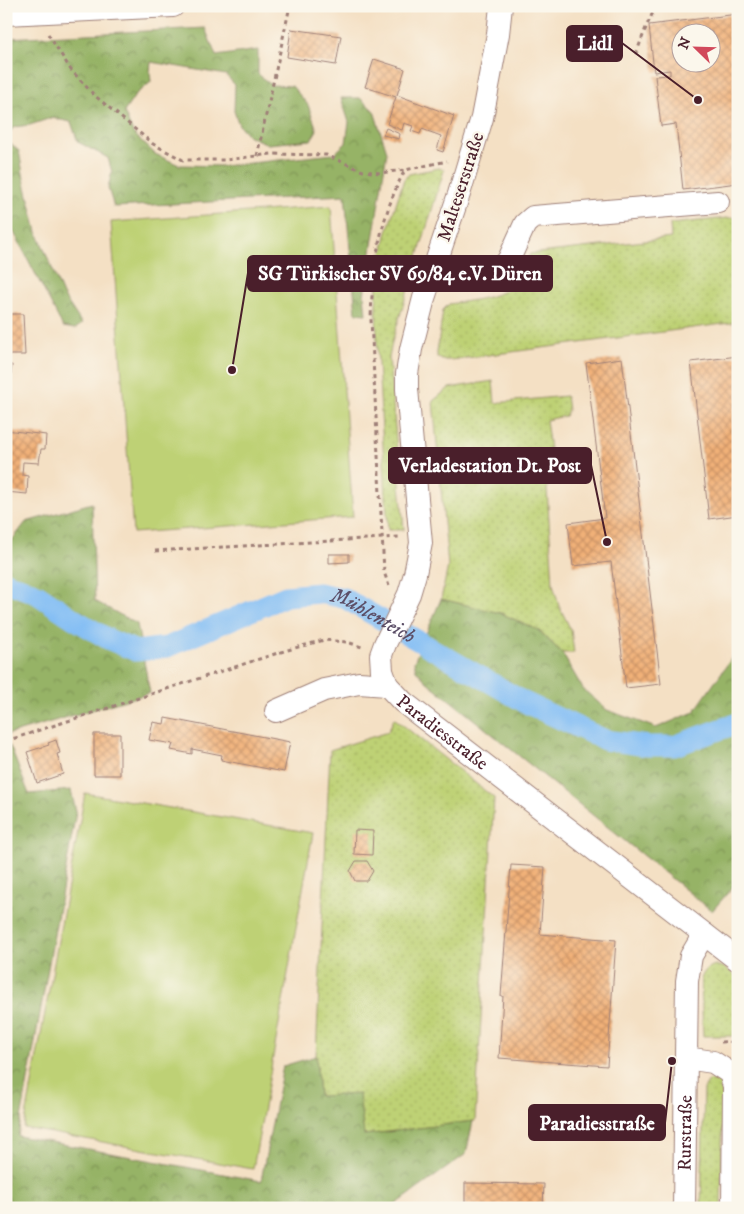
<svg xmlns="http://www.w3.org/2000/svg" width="744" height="1214" font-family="'IM FELL DW Pica',serif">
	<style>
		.grass { fill: url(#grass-dots); stroke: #847850 }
		.forest { fill: url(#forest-crowns); stroke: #706948 }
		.garden { fill: #bed174; stroke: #847850 }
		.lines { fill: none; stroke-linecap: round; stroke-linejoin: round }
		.canal { stroke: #82bdf4; stroke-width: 21 }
		.building { fill: url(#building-cross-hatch); fill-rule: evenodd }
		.minor-casing { stroke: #9f8078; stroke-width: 24 }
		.path { stroke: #9f8078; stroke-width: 3; stroke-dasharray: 4 4; stroke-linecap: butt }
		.minor { stroke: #fff; stroke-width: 22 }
		.labels { text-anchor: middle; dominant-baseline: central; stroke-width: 5; stroke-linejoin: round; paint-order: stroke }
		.street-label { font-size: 19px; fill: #4a1f2b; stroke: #fbf7ec }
		.water-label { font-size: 20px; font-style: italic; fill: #5b4e67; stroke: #fbf7ec }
		.leader { fill: none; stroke: #4a1f2b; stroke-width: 2 }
		.callout-dot { fill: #4a1f2b; stroke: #fbf7ec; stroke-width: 2 }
		.callout { fill: #4a1f2b; stroke: #4a1f2b; stroke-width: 2 }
		.callout-label { font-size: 20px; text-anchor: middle; font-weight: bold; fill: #fff }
	</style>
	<defs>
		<pattern id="grass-dots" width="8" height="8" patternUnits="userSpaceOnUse" patternTransform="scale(1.25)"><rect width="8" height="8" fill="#bed174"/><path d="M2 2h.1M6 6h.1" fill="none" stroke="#a5b365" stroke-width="1.8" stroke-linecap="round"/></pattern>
		<pattern id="forest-crowns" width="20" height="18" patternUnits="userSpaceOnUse" patternTransform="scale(1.25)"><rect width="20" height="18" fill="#96b366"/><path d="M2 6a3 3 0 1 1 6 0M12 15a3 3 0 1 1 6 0" fill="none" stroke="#7c9154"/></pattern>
		<pattern id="building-cross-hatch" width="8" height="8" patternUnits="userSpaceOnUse" patternTransform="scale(1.25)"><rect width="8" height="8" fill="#f1b178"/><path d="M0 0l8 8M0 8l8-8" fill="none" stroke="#c58f63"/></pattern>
	</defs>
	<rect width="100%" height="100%" fill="#fbf7ec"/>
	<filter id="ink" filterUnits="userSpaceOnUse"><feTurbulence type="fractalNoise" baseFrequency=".02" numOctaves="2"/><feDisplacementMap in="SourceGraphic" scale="10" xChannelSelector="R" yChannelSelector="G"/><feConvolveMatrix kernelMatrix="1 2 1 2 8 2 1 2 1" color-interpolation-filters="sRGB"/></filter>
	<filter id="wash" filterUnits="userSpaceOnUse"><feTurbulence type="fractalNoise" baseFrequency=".0096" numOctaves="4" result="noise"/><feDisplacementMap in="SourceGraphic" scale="20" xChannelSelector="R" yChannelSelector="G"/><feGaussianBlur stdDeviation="1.12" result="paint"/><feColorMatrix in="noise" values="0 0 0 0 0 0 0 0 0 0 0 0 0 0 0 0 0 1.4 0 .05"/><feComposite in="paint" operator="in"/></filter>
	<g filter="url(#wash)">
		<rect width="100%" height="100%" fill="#f4e0c4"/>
		<path class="grass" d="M439,168L444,170L392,342L389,358L404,530H388L377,346L376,305L378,272L386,235L404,179L409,174Z
			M738,217V322L451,360H442L437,357V352L443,310L449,304C467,301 500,298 513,285C521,277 526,264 530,254L671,238L670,224Z
			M493,381L495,403L566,396L568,410L565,416L546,420L553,472L547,489L553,584L559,606L571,630L574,653H562L538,630L500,613L441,599L448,566L433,401L449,388Z
			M394,718L494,798L475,1121L364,1135L319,1096L316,1056L330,750L388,732Z
			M715,965L725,968L738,977V1036H703L701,979C704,971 707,968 715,965Z
			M712,1080C719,1081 721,1084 723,1090L721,1208H701L704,1089L709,1081Z"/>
		<path class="forest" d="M205,28L216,56L258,50V74L271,85L292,86L308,105L317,130L311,140L268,144L249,136L239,125L234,111L235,85L226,75L151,62L150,72L151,82L136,94L124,112L133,133L155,154L179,165L223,166L334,154L346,143L349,122L341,98H360L374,111L387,152L364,295L366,314L356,313L345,195L114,207L108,188L112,172L108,158L78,142L71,122L51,118L30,125L14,127L9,133L7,141L19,151L24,179L37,232L63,295L82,324L75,329L63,327L6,217V38Z
			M92,503L95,601L137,624L150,693L6,735V548L26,522Z
			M441,599L500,613L538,630L562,653L583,689L607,710L656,728L694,712L738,649V875L732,888L712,911L426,681L416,670L414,662Z
			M10,746L29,794L71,790L76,812L18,1136L261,1181L283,1066L316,1056L319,1096L359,1094L364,1135L473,1121L466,1154L391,1208H6V747Z"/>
		<path class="garden" d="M331,206L353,517L133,533L111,222Z
			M85,793L313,833L253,1169L24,1128Z"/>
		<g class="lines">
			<path class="canal" id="s1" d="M6,582L37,594L74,619L108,639L136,651L167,647L286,596L319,593L344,598L524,702L605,740L648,746H674L738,723"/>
		</g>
		<g id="blocks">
			<path class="building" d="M738,14V183L683,190L676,124L661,126L655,76L670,75V70L654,72L649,25ZM682,32H712V62H682Z
				M291,29L341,36L336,65L287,57Z
				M374,59L405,69L397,95L454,116L443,152L437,150L441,136L422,129L420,134L411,131L413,126L404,123L402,130L387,124L396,97L365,87Z
				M386,128L400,134L399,139L383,135Z
				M6,314H23L25,355H6Z
				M738,356V515L709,519L691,362Z
				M622,358L661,684L626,688L611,562L573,566L568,523L605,518L586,363Z
				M6,365H12L9,394L6,393Z
				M6,430L46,435L45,449H41L39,463L23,462L22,475L28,476L27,494L6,492Z
				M329,554H349V562L329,563Z
				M165,718L290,742L284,772L221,760L222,755L192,749V754L171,750L173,744L149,740L153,722L164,724Z
				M94,734H120V775H94Z
				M56,740L60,753L57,754L63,774L37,783L27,752L49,745L48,743Z
				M355,830L373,831L372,855L354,854Z
				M356,861H367L373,871L367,881H355L350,871Z
				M511,865L545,867L540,934L616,940L607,1066L499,1058L503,996H501Z
				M465,1183L544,1184L543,1208H465Z"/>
		</g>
	</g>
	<g filter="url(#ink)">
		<use href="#blocks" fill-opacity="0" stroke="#9f8078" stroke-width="1"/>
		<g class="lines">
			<g class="minor-casing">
				<g id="minor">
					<path id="s2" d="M501,6L498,34L482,118L459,194L424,298L411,349L407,374V389L421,543L415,574L409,594L385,644L381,655L382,671L387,685L403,702L738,960"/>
					<path d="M6,14L173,6"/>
					<path d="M431,277L485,278L498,274L509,259L525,224L533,217L718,202"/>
					<path d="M276,711L324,690L359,683L387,685"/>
					<path d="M686,1058L713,1062L730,1073L734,1086L733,1208"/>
					<path id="s3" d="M684,1208L687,981L691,956L704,934"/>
				</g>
			</g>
			<path class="path" d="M48,34L71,70L94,95L153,144L183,160H225L272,154L326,155L363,171L380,173L405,170L447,161
				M636,54L647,25L656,6
				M257,156L290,6
				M155,551L400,537
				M389,586L384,572L371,320C372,269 380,216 405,170
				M6,741L284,651L324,640L347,642L362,647
				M721,1042L738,1041"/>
			<use href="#minor" class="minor"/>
		</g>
	</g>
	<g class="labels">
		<g class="street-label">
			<text transform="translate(461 187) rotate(-72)">Malteserstraße</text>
			<text stroke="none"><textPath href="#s2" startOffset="774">Paradiesstraße</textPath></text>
			<text stroke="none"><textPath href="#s3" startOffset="75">Rurstraße</textPath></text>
		</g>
		<g class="water-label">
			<text stroke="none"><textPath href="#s1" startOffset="401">Mühlenteich</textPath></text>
		</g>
	</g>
	<path class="leader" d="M698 100L622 43M232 370L248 273M607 542L591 465M672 1061L665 1123"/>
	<g class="callout-dot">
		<circle cx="698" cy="100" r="5"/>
		<circle cx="232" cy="370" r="5"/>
		<circle cx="607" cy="542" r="5"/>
		<circle cx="672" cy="1061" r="5"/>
	</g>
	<g class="callout">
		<rect x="567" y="26" width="55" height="35" rx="5"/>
		<rect x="248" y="256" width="304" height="35" rx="5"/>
		<rect x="389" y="448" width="202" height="35" rx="5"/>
		<rect x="529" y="1105" width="136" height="35" rx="5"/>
	</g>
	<g class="callout-label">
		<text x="595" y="50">Lidl</text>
		<text x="400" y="280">SG Türkischer SV 69/84 e.V. Düren</text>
		<text x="490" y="472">Verladestation Dt. Post</text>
		<text x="597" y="1130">Paradiesstraße</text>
	</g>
	<rect width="744" height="1214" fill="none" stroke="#fbf7ec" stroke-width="25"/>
	<g transform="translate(696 48) rotate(293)"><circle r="24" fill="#fbf7ec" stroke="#b4a19f"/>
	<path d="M0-4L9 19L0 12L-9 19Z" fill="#d1495b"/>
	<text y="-8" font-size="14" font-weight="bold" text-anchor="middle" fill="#4a1f2b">N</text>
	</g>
</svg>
